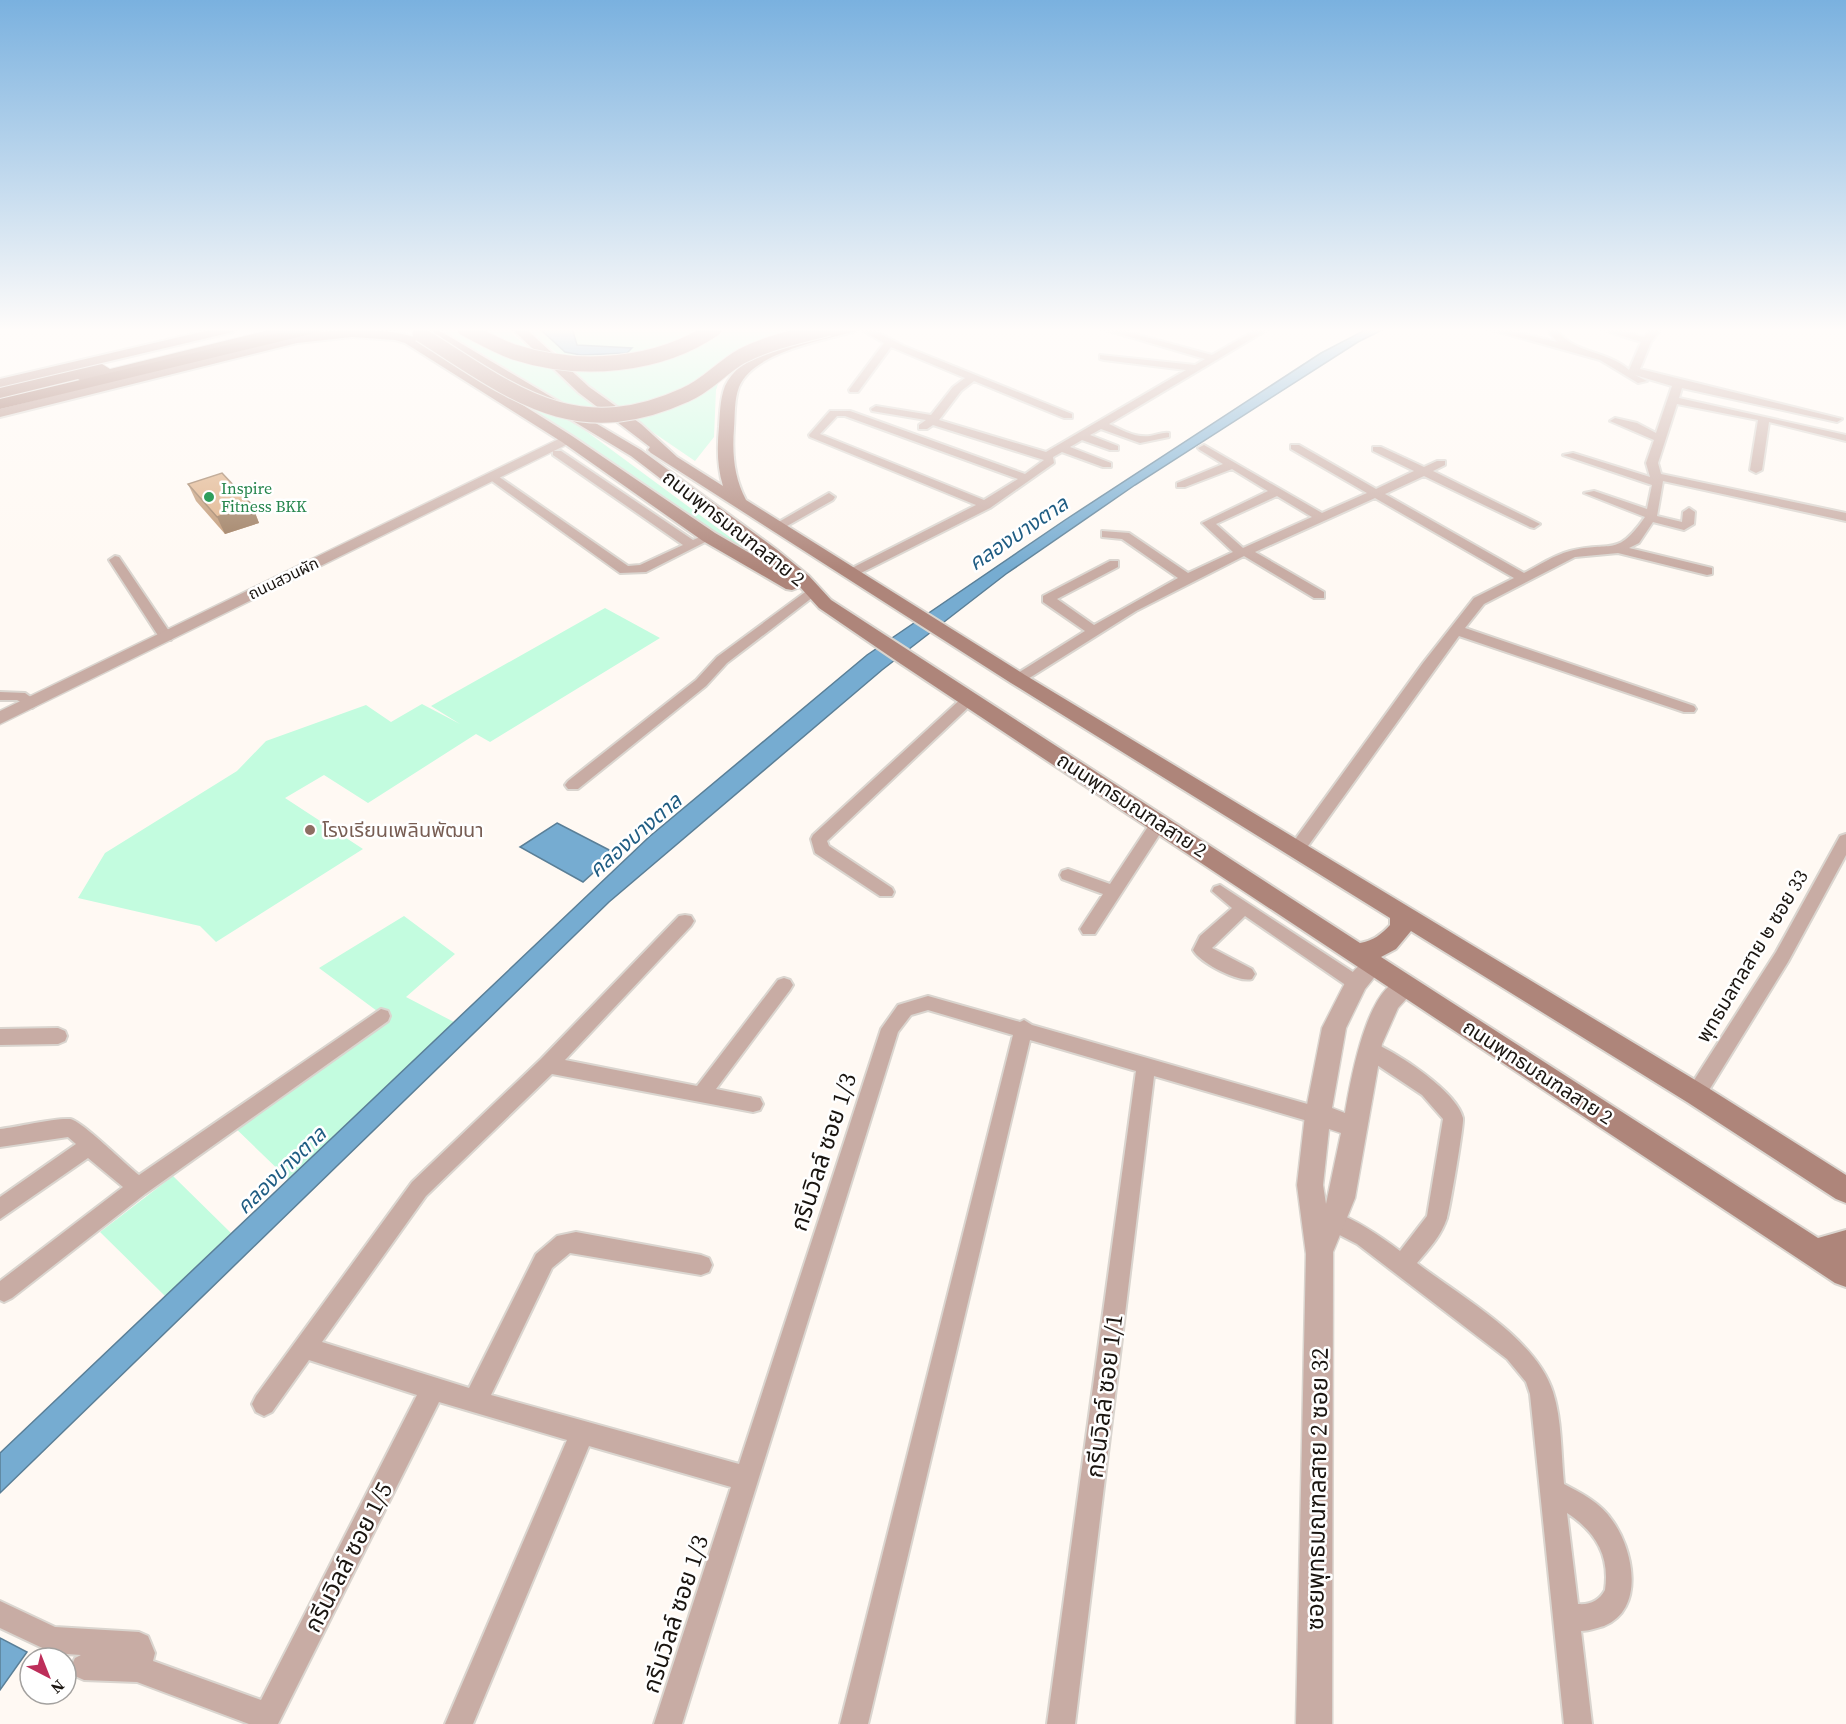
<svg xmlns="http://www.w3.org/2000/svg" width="1846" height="1724" font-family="'Source Serif 4','Noto Sans Thai',serif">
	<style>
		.green { fill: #c3fcdf }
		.water { fill: #76acd1; stroke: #5a7f97; stroke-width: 1.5 }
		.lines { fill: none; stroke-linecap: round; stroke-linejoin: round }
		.minor-casing { stroke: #dad5cf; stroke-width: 4 }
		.tertiary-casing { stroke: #dad5cf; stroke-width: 3 }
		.secondary-casing { stroke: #dad5cf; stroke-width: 4 }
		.primary-casing { stroke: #dad5cf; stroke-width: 2 }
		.trunk-casing { stroke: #dad5cf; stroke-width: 3 }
		.minor { fill: #c8aca4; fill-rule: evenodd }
		.tertiary { fill: #c8aca4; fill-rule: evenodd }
		.secondary { fill: #ae857a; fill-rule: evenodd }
		.primary { fill: #9b6a5d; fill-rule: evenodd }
		.trunk { fill: #925e50; fill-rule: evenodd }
		.secondary-bridge-casing { stroke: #dad5cf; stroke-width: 17; stroke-linecap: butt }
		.secondary-bridge { stroke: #ae857a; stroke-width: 15 }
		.wall { fill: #c09773 }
		.shaded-wall { fill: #9c7b5e }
		.building { fill: #dfb086; stroke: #9c7b5e; stroke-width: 1.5 }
		.leisure-dot { fill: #2e9e5b; stroke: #fff; stroke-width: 2 }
		.education-dot { fill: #8d6e63; stroke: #fff; stroke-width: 2 }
		.labels { text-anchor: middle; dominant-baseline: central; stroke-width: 5; stroke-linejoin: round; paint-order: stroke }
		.far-leisure-label { font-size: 16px; fill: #27864d; stroke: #fff; text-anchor: start }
		.far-street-label { font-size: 16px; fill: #1a1510; stroke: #fff }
		.street-label { font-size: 20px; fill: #1a1510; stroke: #fff }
		.education-label { font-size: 20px; fill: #785e54; stroke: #fff; text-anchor: start }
		.water-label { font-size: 21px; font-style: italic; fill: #205d83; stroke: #fff }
		.near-street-label { font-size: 24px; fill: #1a1510; stroke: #fff }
	</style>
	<rect width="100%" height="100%" fill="#fff9f3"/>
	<path class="green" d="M423,328H505L602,409L585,416L478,351L467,354L586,431L750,552L746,554L414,335Z
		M522,328H709L698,347L721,334L725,328H816L766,342L720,378L716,390L714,437L695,461L604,399L554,351Z
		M605,608L660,638L490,742L476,734L368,803L324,775L285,798L363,849L216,942L200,926L78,898L105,853L237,771L266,741L366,705L391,722L422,704L460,724L431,706Z
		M404,916L455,954L406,997L454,1022L288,1179L228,1121L377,1011L319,968Z
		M173,1176L231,1233L165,1296L100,1232Z"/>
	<path class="water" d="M539,328H572L577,345L632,348L627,353L581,355L565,352Z
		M1369,328H1386L1358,342L1135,485L1006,574L882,670L609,902L0,1493V1453L649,837L867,655L1065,520L1321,353Z
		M557,823L615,853L583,882L520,847Z
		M0,1638L27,1652L0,1690Z"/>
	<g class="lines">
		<g class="minor-casing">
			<path id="minor" d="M858,328H869L904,346L1072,414V418H1064L974,381L961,391L939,420L1046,452L1186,370L1104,360L1100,359V355L1195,365L1205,359L1099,328H1113L1212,355L1259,328H1270L1109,424C1122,430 1135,438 1150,436C1157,435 1162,432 1169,433V437L1140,443L1101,429L1090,435L1118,446V450H1110L1082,440L1070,447L1111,463V467H1103L1062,452L1053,457L1054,463L990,508L851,578L846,577V571L976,505L810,437L809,435L830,411H850L1025,474L1044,460L933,425L927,429H919V425L926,420L872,411L871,409L876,406L931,415L953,387L965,378L891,347L858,392H850L849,390L884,343ZM837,416H845L1018,479L984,500L820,434Z
				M1485,328H1500L1557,342L1546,328H1556C1571,354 1608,350 1629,370L1641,342L1598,328H1612L1644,337L1652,328H1662L1651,342L1640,369L1842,419L1837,422L1682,388L1679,398L1846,435V441L1769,422L1762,470L1756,473L1750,470L1758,420L1677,404L1658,463L1661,474L1846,513V521L1663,481L1657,516L1682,522L1683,512L1689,508L1695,512L1694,524L1684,530L1653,522L1639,543L1629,548L1712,568V574L1707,575L1618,553L1575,557L1484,604L1465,628L1694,706L1696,709L1694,712H1684L1459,636L1303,853H1291L1289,849L1291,845L1423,663L1474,598L1514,578L1375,498L1255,552L1324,592V598H1314L1244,556L1136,611L1023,682H1013L1011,679L1013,676L1085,631L1043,602V596L1110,561H1118V567L1057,599L1094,625L1178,578L1122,539L1102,537V531L1129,533L1188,573L1233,552L1202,523L1268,491L1232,469L1185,487H1177V483L1223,464L1200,450L1198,448L1204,445L1322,513L1367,493L1291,449V445H1299L1376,489L1414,471L1373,451V447H1381L1424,467L1437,461H1445V465L1433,471L1540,524L1534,528L1530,527L1424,476L1385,494L1524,573C1538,566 1554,555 1570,551C1611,540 1616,559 1645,517L1584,493L1594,491L1647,509L1652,485L1563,455L1573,453L1650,477L1646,463L1654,440L1610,421L1615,418L1637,423L1656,433L1672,386L1635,375L1647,381L1638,383L1600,360ZM1277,496L1312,517L1243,548L1216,524Z
				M553,451H561L693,540L709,533L715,537L646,572L620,573L485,476L495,474L628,566L640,565L683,545L553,455Z
				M829,493L835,497L833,500L780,530L776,531L770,527Z
				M115,556L119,557L173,637L171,640H161L159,637L109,560Z
				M808,590L815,594L813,597L727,663L706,686L578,789H568L565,785L568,781L696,680L717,657Z
				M0,692L25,693L39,703L32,708L17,700H0Z
				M969,694L974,696L976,699L974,702L827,841L829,846L892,888L894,892L892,896H880L815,853L811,839L813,835L964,696Z
				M1159,817L1167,823L1095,934H1083L1080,929L1103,894L1062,879L1060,875L1062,871L1068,869L1110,884L1153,819Z
				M1846,834V855L1788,962L1703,1100L1696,1102L1689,1100L1686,1094L1689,1088L1776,952L1840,836Z
				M1220,885L1362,978L1365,983L1362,988L1356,990L1350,988L1245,916L1212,948L1252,969L1255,974L1252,979C1239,983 1200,963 1193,950L1200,936L1232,908L1212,891L1214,887Z
				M685,915L691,916L694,921L691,926L565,1060L697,1086L778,980L784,978L790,980L793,985L790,990L716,1089L760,1098L763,1104L760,1110L753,1112L552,1074L426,1196L322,1342L469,1388L536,1254L557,1236L576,1232L701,1255L709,1258L712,1265L709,1272L701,1275L570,1253L552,1268L491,1395L739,1464L881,1029L898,1005L928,996L1020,1022L1024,1020L1032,1025L1325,1109L1328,1115L1325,1121L1318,1124L1154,1076L1075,1724H1047L1136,1071L1030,1040L868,1724H840L1013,1035L928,1010L911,1015L898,1032L682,1724H654L731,1487L589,1446L473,1724H445L567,1440L439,1402L278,1724H249L137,1682L84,1680L75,1676L71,1667L75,1658L81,1655L53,1653L0,1628V1601L55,1627L139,1632L148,1636L155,1653L153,1661L261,1700L417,1395L309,1360L272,1412L264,1416L256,1412L252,1404L256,1396L412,1182L541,1059L679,916Z
				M381,1009L388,1011L390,1016L388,1021L145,1194L12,1298L4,1302L0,1300V1281L123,1187L88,1158L0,1219V1197L76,1144L68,1137L0,1147V1129C18,1127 53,1118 70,1119C81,1120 126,1165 139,1175Z
				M58,1028L65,1031L67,1036L65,1041L58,1044L0,1045V1029Z
				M1369,1041C1394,1050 1457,1091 1463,1118C1464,1125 1450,1208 1447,1218C1441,1236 1429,1249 1417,1263C1461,1297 1536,1338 1553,1392C1562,1420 1561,1454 1564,1484C1581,1493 1601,1503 1612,1520C1633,1548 1646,1609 1604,1626C1596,1628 1589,1631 1581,1631L1592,1724H1564L1530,1394L1526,1382L1507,1359L1357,1244L1326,1228L1322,1221L1326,1214L1333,1211C1358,1221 1379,1235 1400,1251L1427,1216L1443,1119L1422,1095L1362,1055L1360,1049L1362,1043ZM1567,1513C1596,1532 1610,1556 1605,1590C1599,1601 1590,1605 1578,1604Z"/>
		</g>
		<g class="tertiary-casing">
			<path id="tertiary" d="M567,435L574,439L572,442L0,724V711Z
				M1374,955L1382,958L1385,964L1365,989L1346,1028L1332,1108L1345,1113C1350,1084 1369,965 1414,980L1418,986L1398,1008L1382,1044L1355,1198L1333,1252L1332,1724H1296L1306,1254L1297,1185L1305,1115L1322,1028L1348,977L1366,958ZM1329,1129L1341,1133L1326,1204L1323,1185Z"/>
		</g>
		<g class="secondary-casing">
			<path id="secondary" d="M218,328H240L233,332L0,387V379Z
				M419,328H435L641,450L776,549L809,576L831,600L1360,943C1373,941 1382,934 1390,925V918L1011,683L651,453L648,450L650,447L579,393L511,328H525L589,387L641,424L677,457L723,486C717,466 717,447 719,427C720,413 720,399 725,386C743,347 820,328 858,328L857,331C824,340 753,352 739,387C734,400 735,415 734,428C732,454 734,477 746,500L1025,675L1705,1086L1846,1175V1203L1836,1199L1687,1102L1411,931L1396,949L1381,957L1818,1238L1846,1230V1287L1835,1283L901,664L819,608L800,587L792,590L786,589L703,541L562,442L405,343L395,340L352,337L297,343L0,417V409C62,393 124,378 186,363C261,344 338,316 415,337L572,436L715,533L784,573L631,456Z"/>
		</g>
		<g class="primary-casing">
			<path id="primary" d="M278,328H302L300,331L86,384L78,379L0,398V388L102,364L110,369Z"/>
		</g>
		<g class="trunk-casing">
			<path id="trunk" d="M299,328H325L323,331L0,409V399Z"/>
		</g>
		<use href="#minor" class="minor"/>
		<use href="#tertiary" class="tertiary"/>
		<use href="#secondary" class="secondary"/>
		<use href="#primary" class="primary"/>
		<use href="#trunk" class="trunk"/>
		<g class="secondary-bridge-casing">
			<path id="secondary-bridge" d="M464,328C480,336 497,346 514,352C579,373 659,367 715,328
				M420,334C511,391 573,446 685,395C707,386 722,367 742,356C769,342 800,336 829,328"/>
		</g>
		<use href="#secondary-bridge" class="secondary-bridge"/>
	</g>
	<path class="wall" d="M188,484L252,505L259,523L225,534L196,501Z"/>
	<path class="shaded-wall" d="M252,505L259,523L225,534L217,517Z"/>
	<path class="building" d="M222,473L252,505L217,517L188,484Z"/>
	<linearGradient id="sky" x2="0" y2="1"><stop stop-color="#7ab1df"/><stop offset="0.58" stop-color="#fffcfa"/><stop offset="1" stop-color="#fffcfa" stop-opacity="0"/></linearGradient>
	<rect width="1846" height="569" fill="url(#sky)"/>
	<circle class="leisure-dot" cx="209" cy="497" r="6"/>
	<circle class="education-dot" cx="310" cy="830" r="6"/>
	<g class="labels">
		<g class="far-leisure-label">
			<text x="221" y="488">Inspire<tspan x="221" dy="18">Fitness BKK</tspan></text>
		</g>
		<g class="far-street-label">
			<text transform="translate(283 578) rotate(-26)">ถนนสวนผัก</text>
		</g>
		<g class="street-label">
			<text transform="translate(734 528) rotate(38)">ถนนพุทธมณฑลสาย 2</text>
			<text transform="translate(1132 805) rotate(33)">ถนนพุทธมณฑลสาย 2</text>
			<text transform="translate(1752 956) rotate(-59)">พุทธมลฑลสาย ๒ ซอย 33</text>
			<text transform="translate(1538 1072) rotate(33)">ถนนพุทธมณฑลสาย 2</text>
		</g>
		<g class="education-label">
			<text x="322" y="830">โรงเรียนเพลินพัฒนา</text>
		</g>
		<g class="water-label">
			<text transform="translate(1018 533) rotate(-34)">คลองบางตาล</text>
			<text transform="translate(635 835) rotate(-41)">คลองบางตาล</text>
			<text transform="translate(281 1170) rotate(-44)">คลองบางตาล</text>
		</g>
		<g class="near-street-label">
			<text transform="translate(823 1152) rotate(-72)">กรีนวิลล์ ซอย 1/3</text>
			<text transform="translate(1104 1396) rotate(-83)">กรีนวิลล์ ซอย 1/1</text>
			<text transform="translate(1317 1489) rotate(-89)">ซอยพุทธมณฑลสาย 2 ซอย 32</text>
			<text transform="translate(348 1557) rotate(-63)">กรีนวิลล์ ซอย 1/5</text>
			<text transform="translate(675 1614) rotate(-72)">กรีนวิลล์ ซอย 1/3</text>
		</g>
	</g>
	<g transform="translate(48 1676) rotate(138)"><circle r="28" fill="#ffffff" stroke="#a3a19f" stroke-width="1.5"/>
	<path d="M0-4.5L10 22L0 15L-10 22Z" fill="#bd2e5a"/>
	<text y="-9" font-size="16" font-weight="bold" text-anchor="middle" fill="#1a1510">N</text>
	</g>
</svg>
